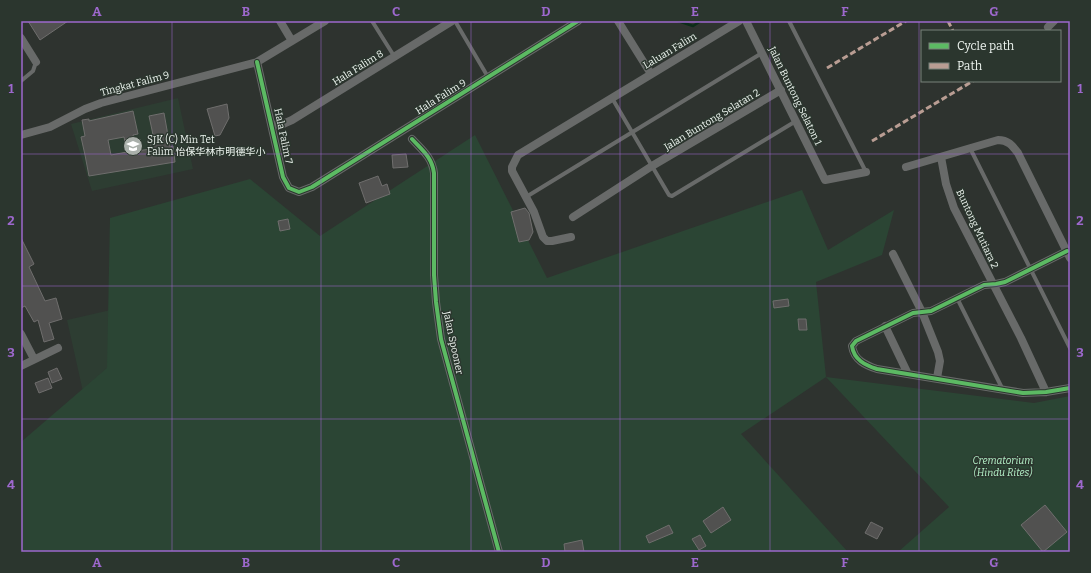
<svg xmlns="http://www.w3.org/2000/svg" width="1091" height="573" font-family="Bitter,'Noto Sans SC',serif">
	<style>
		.built { fill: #2d3d32 }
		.green { fill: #2b4534 }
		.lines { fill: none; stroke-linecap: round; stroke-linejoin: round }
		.stream { stroke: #0b2c19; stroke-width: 2.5 }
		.building { fill: #515150; stroke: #6f6e6d; fill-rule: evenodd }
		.service { stroke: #686a69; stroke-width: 4 }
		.minor { stroke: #686a69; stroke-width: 8 }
		.quiet { stroke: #b99d93; stroke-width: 3; stroke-dasharray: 6 3; stroke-linecap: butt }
		.cycleway-casing { stroke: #2b362e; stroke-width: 6 }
		.cycleway { stroke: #5cba63; stroke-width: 4 }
		.grid { fill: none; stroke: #9d68cd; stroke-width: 1; stroke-opacity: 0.55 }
		.labels { text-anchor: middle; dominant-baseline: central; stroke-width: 3; stroke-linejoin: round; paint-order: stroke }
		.street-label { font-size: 10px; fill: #ecf3ee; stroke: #2b362e }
		.poi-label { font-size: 10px; fill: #ecf3ee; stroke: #2b362e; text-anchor: start }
		.park-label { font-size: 10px; font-style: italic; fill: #b5f3c9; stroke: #2b362e }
		.neatline { fill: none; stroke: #9d68cd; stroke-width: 1.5 }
		.grid-label { font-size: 13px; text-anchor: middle; font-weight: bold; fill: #9d68cd }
	</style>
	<rect width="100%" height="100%" fill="#2e332f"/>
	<path class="built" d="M178,98L193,169L92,191L71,124Z
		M115,309L98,459L67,320Z"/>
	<path class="green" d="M475,135L547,278L802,190L828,250L894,210L882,255L816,282L826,377L1034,403L1070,396V552H898L949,507L826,377L741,434L848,552H21V442L107,368L110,218L250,179L320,236Z"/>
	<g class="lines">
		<path class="stream" d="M678,21L693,26L701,21"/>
	</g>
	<path class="building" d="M28,21H68L40,40Z
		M227,104L229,118L220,135L215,136L207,109Z
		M133,111L138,134L133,135L136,151L151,149L150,145L155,144L149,116L164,113L170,147L173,146L175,162L89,176L85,155L81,137L85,136L82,120L89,119V121ZM124,137L127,152L111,155L108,140Z
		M406,154L408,167L393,168L392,155Z
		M378,176L382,186L387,184L390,194L366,203L359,183Z
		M525,208L529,213L533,232L529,240L519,242L511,212Z
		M288,219L290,229L280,231L278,221Z
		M21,238L34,264L29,267L45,301L56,298L62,319L49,323L54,339L44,342L38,320L34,322L25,306L21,308Z
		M788,299L789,306L774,308L773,301Z
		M798,319H806L807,330H799Z
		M57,368L62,379L52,383L48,372Z
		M48,378L52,388L39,393L35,383Z
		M1045,505L1067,532L1043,552L1021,525Z
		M723,507L731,520L711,533L703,521Z
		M871,522L883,528L877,539L865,533Z
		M669,525L673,533L649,543L646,536Z
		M700,535L706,546L699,550L692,539Z
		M582,540L584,552H565L564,544Z"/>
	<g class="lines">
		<path class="service" d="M372,21L394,56
			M455,21L488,77
			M789,21L866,172
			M21,81L33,71L36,62
			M612,98L669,195L672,196L796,121
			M970,148L1070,348
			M526,197L762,53
			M957,298L1003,390"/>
		<path class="minor" d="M280,21L292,41
			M618,21L651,74
			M746,21L825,180L866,172
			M1048,27L1054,21
			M21,38L36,62
			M257,62L283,177L289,188L299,192L312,187L578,21
			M272,125L283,124L292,120L452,21
			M21,135L50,127L85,109L101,103L257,62L325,21
			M412,139C422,150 432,157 434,173V275L436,302L441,339L499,552
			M941,157L946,184L954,208L1021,338L1046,392
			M906,167L998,140C1008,140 1012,145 1018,153L1070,258
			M573,217L652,166L781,90
			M571,237L552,241H547L543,237L534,212L512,171V167L518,155L739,21
			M1067,251L1005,282L996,284L984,285L931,311L913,313L856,341L852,346C854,360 865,365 877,369L1023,393L1046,392L1070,388
			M893,254L922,312L938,352L940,361L937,378
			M885,326L908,374
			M21,334L34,359
			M21,366L58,348"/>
		<path class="quiet" d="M948,21L953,31
			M827,68L906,21
			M872,141L973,81"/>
		<g class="cycleway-casing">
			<path id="cycleway" d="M257,62L283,177L289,188L299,192L312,187L578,21
				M412,139C422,150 432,157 434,173V275L436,302L441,339L499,552
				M1067,251L1005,282L996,284L984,285L931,311L913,313L856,341L852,346C854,360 865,365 877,369L1023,393L1046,392L1070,388"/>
		</g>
		<use href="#cycleway" class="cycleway"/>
	</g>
	<path class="grid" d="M172,21V552M321,21V552M471,21V552M620,21V552M770,21V552M919,21V552M21,154H1070M21,286H1070M21,419H1070"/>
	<defs>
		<g id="school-disc" transform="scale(1)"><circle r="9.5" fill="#aab0ab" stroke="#2b362e"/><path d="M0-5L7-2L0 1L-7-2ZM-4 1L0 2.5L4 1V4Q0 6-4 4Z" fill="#fff"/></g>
	</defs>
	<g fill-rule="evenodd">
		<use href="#school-disc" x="133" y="146"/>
	</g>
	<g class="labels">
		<g class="street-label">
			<text transform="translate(670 51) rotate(-31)">Laluan Falim</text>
			<text transform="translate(358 68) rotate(-32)">Hala Falim 8</text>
			<text transform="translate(135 84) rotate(-15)">Tingkat Falim 9</text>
			<text transform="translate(795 96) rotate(64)">Jalan Buntong Selaton 1</text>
			<text transform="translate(441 97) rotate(-32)">Hala Falim 9</text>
			<text transform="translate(712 120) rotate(-31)">Jalan Buntong Selatan 2</text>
			<text transform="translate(283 136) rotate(78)">Hala Falim 7</text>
			<text transform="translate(977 229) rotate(65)">Buntong Mutiara 2</text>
			<text transform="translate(453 343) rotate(78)">Jalan Spooner</text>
		</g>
		<g class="poi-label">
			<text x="147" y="140">SJK (C) Min Tet<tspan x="147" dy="12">Falim 怡保华林市明德华小</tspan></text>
		</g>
		<g class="park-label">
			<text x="1003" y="461">Crematorium<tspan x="1003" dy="12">(Hindu Rites)</tspan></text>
		</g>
	</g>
	<rect width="1091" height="573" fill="none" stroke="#2b362e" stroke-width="44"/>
	<rect x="921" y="30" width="140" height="52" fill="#2b362e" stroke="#78827b"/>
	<rect x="929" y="43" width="20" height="6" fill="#5cba63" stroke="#78827b"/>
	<text x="957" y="50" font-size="12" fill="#ecf3ee">Cycle path</text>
	<rect x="929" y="63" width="20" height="6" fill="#b99d93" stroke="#78827b"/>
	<text x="957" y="70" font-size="12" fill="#ecf3ee">Path</text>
	<rect x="22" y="22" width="1047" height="529" class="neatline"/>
	<g class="grid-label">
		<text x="97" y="16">A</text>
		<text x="246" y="16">B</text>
		<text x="396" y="16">C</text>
		<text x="546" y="16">D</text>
		<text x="695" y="16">E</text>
		<text x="845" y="16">F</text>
		<text x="994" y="16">G</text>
		<text x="11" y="93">1</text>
		<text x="1080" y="93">1</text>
		<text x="11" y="225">2</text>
		<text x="1080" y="225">2</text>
		<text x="11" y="357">3</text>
		<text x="1080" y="357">3</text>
		<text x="11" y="489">4</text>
		<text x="1080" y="489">4</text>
		<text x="97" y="567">A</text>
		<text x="246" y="567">B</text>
		<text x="396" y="567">C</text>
		<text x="546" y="567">D</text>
		<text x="695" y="567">E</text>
		<text x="845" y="567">F</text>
		<text x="994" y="567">G</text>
	</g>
</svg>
